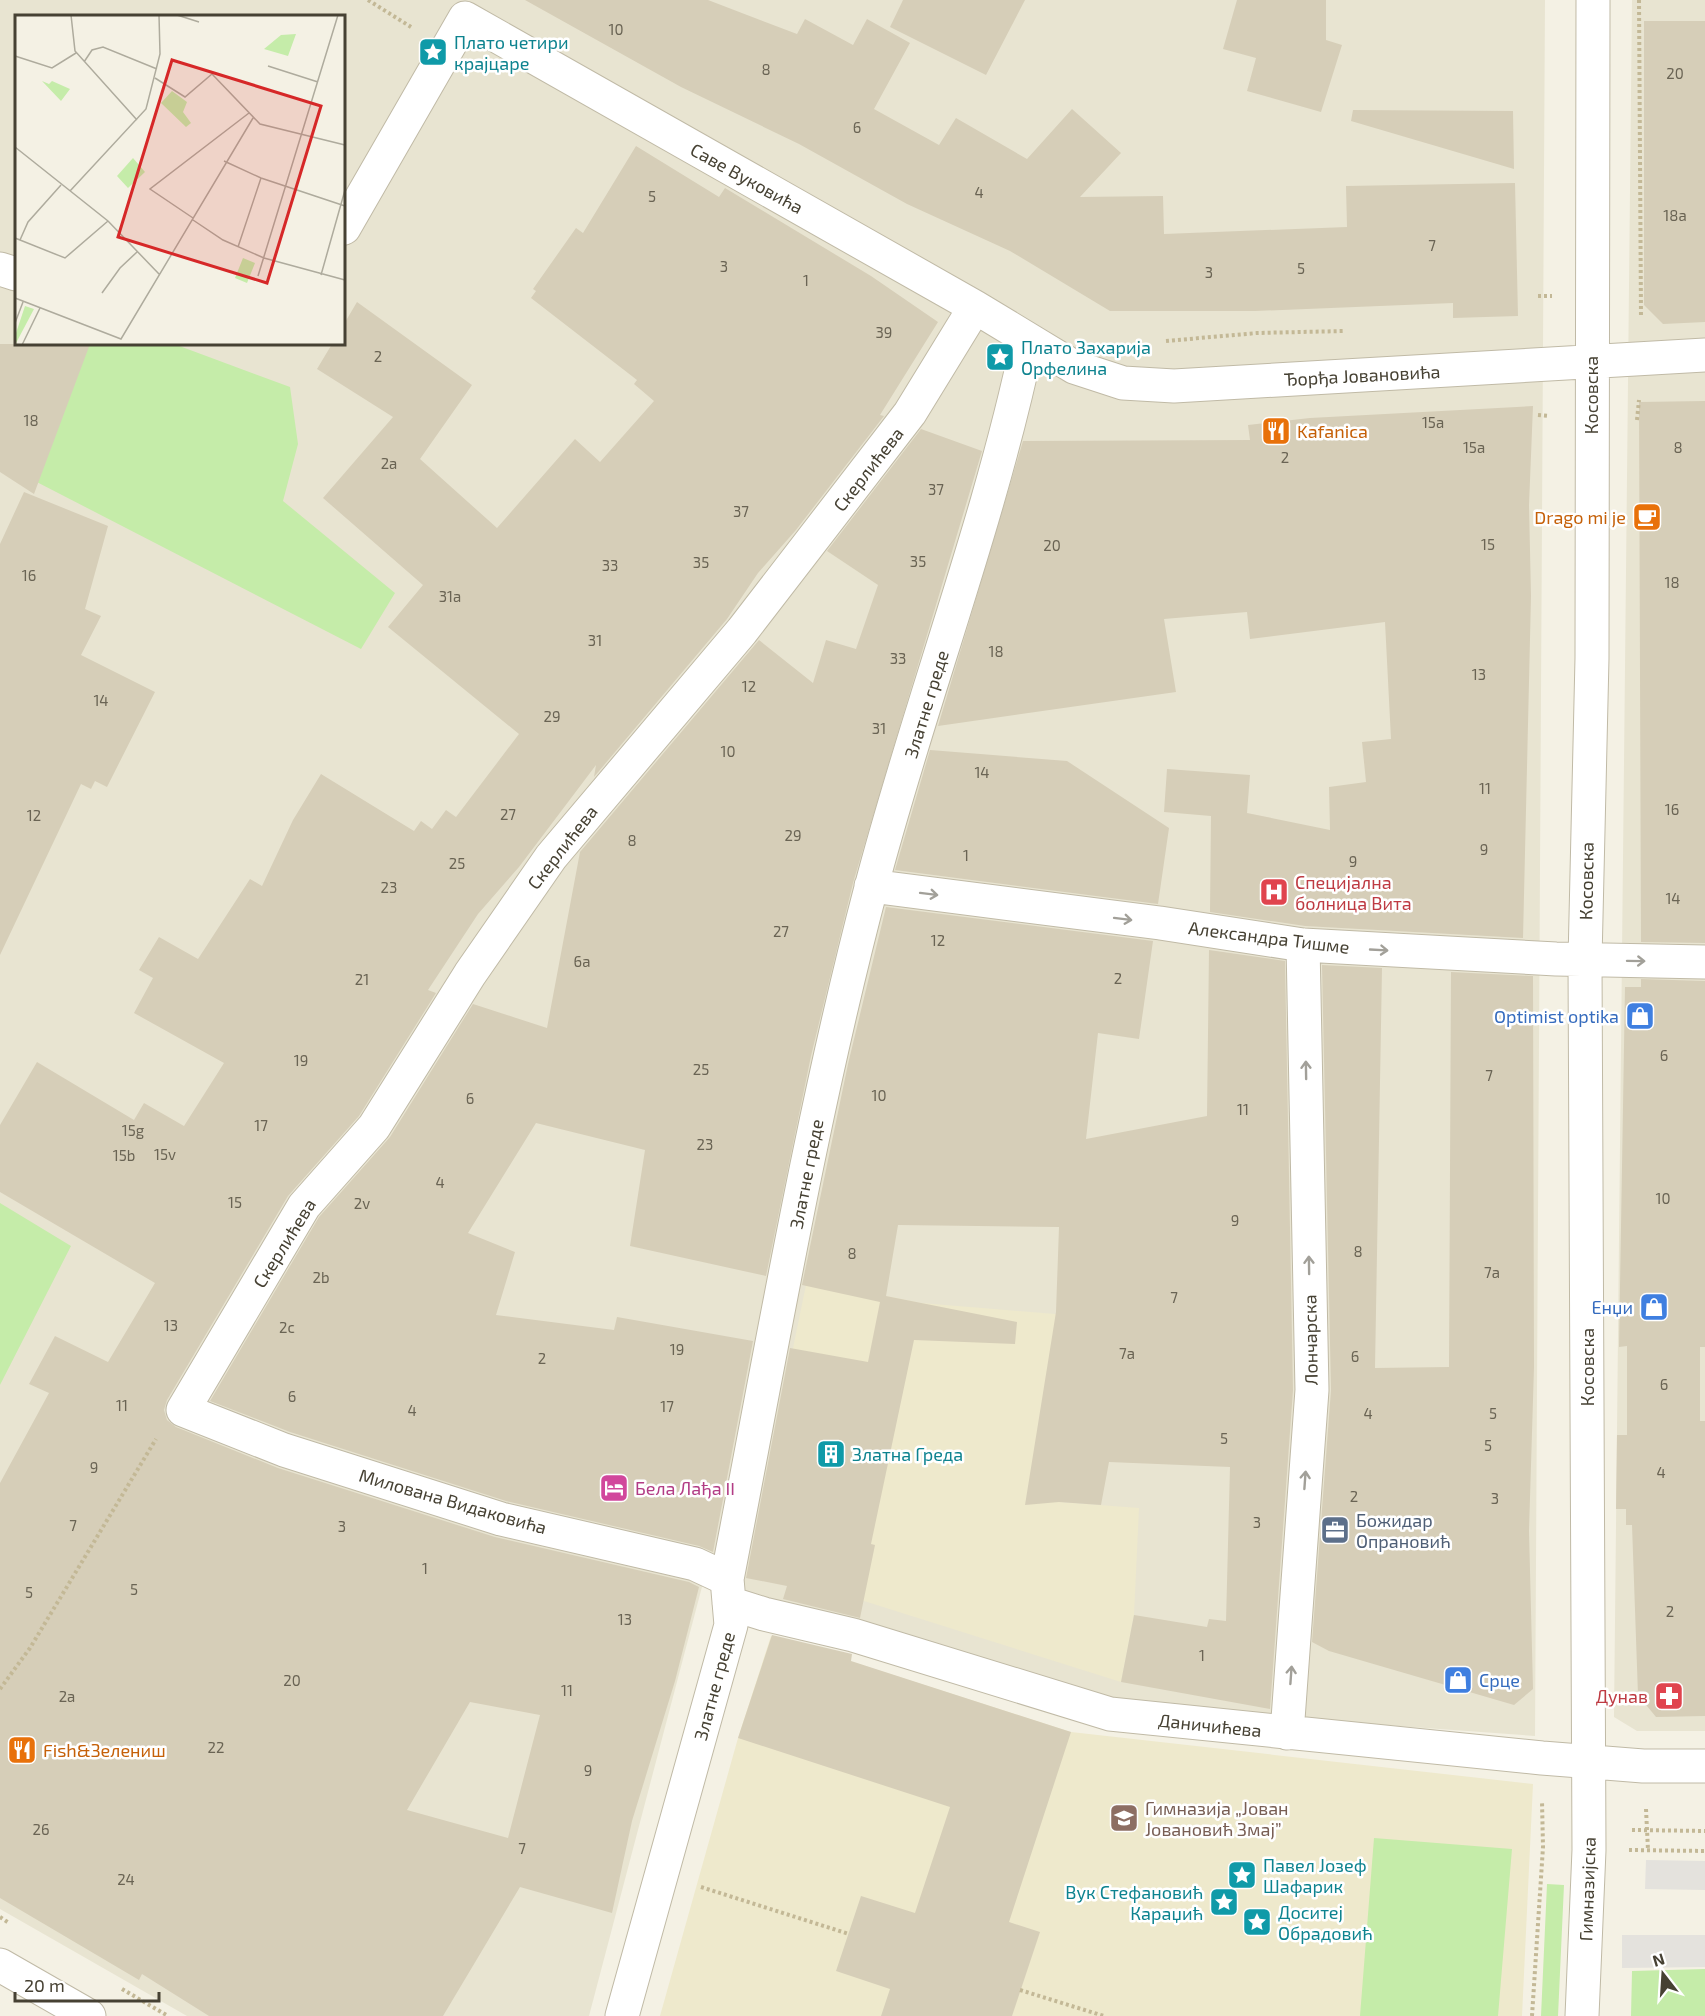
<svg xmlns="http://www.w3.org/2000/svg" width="1705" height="2016" font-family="'Exo 2',sans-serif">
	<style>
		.residential { fill: #e8e4d1; fill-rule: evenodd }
		.education { fill: #eee9cc }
		.green { fill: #c5eca9 }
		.parking { fill: #e4e2dd }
		.building { fill: #d6ceb8; fill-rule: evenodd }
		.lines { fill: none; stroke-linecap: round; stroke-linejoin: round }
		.minor-casing { stroke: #c0baa6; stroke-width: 35 }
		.path { stroke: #c3b896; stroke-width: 4; stroke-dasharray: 3 3; stroke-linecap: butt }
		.minor { stroke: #fff; stroke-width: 33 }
		.oneway { stroke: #a2a099 }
		.labels { text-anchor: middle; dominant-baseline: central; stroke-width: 5; stroke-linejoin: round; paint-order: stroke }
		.number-label { font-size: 15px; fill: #6a6454 }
		.culture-label { font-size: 18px; fill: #0d838f; stroke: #fff; text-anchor: start }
		.street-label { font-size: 18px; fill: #464133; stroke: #fff }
		.food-label { font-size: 18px; fill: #c56008; stroke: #fff; text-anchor: start }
		.health-label { font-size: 18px; fill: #be3a42; stroke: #fff; text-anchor: start }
		.shop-label { font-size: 18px; fill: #366cbe; stroke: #fff; text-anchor: end }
		.hotel-label { font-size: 18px; fill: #b23c85; stroke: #fff; text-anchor: start }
		.service-label { font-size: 18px; fill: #4e5e75; stroke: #fff; text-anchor: start }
		.education-label { font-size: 18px; fill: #785e54; stroke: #fff; text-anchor: start }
		.inset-road { fill: none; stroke: #aeab9d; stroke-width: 1.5 }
		.view { fill: #d62828; fill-opacity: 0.15; stroke: #d62828; stroke-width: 3 }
		.inset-edge { fill: none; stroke: #464133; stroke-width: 3 }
	</style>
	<rect width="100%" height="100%" fill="#f4f1e4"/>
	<path class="residential" d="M0,0H1545L1535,1736L1110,1705L703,1583L589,2016H187L0,1909ZM16,16H344V344H16Z
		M1632,0H1705V1731H1637L1614,1717Z"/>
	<path class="education" d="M807,1280L921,1303L1091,1317L1059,1502L1139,1508L1134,1615L1121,1682L864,1601L746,1577Z
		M771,1636L1071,1732L1533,1784L1522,2016H660L738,1738Z"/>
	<path class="green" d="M86,344H174L290,387L298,444L283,501L395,593L361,649L27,477Z
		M0,1203L71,1246L0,1385Z
		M1374,1838L1512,1849L1498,2016H1360Z
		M1547,1884L1564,1885L1558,2016H1541Z
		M1705,1969V2016H1631L1632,1971Z"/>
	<path class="parking" d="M1646,1860L1705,1861V1890L1645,1889Z
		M1622,1935H1705V1967L1622,1968Z"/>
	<path class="building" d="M525,0H708L797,34L805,19L853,45L867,19L910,43L874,109L939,145L956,118L1027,159L1072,109L1121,153L1080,197L1163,196L1164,234L1347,227L1346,186L1515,183L1518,316L1453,318V303L1255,311H1110L1010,251L907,204L799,144L681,87Z
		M903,0H1025L986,75L890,27Z
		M1237,0H1326V40L1342,45L1321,112L1247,91L1256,58L1223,49Z
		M1644,21H1705V322L1663,324L1644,305Z
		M1353,110L1513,111L1514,169L1351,121Z
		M636,146L719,197L725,188L871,276L938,322L880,415L884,416L796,530L758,573L727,619L594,777L596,765L519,867L478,914L428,990L436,993L359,1116L288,1196L167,1400L164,1410L167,1420L176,1427L278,1468L495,1537L689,1582L699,1587L675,1681L632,1821L612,1913L520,1887L443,2016H209L142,1974L139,1980L0,1898V1483L49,1393L29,1384L55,1336L108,1362L155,1283L0,1192V1125L37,1062L134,1120L144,1103L184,1126L224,1063L134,1013L153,978L139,970L159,937L198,959L250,879L262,886L293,820L321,774L414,831L421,821L432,829L446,810L456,817L519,734L388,627L423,585L323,498L393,417L317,369L332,344H344V324L357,302L472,385L420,459L497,528L575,439L600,462L654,401L634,384L637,380L531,298L536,291L533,289L576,228L583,233ZM470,1702L540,1715L508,1838L407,1810Z
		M0,344H90L34,494L0,472Z
		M1705,401V943L1641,942L1639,402Z
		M1533,406L1529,505L1531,596L1523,938L1305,926L1210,912L1211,816L1164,812L1167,769L1250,775L1247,813L1330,830L1329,787L1366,782L1362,742L1391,739L1385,622L1250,639L1247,612L1164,619L1176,692L938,726L1023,441L1250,440L1248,425L1310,418Z
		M921,429L982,451L853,883L811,1056L766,1276L630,1246L645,1150L536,1123L468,1233L515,1252L496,1315L614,1330L617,1317L753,1341L713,1552L699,1546L506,1501L290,1432L210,1401L319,1217L390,1137L473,1004L547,1028L580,852L759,640L813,683L826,640L856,649L878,585L827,551Z
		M24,492L108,526L85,609L101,616L81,655L155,692L107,787L95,781L91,789L81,784L0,955V544Z
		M930,750L1067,761L1169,828L1158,904L895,870Z
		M886,907L1153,941L1139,1039L1098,1033L1086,1139L1207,1116L1209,950L1285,961L1293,1390L1270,1709L1121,1682L1134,1615L1207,1627L1209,1619L1226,1621L1230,1467L1109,1462L1101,1505L1059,1502L1025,1505L1056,1312L1059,1227L898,1225L886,1296L1017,1322L1015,1344L914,1340L871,1544L875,1545L860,1618L783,1599L787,1586L746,1578L790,1348L868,1362L880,1302L802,1285L848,1064Z
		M1322,965L1382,968L1375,1368L1449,1367L1451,972L1533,976L1534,1367L1529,1531L1533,1689L1514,1705L1329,1651L1312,1642L1331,1390Z
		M1641,979L1705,981V1347H1700V1421H1705V1716L1656,1717L1638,1695L1632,1525H1626V1509H1616L1617,1435H1627V1346L1619,1347L1625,987H1641Z
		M772,1635L852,1654L851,1661L1071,1732L1009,1922L1040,1932L1012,2016H881L890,1989L836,1971L861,1896L915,1913L950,1807L738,1738Z"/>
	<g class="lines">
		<g class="minor-casing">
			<path id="minor" d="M344,228L465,18L975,307L1074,367L1123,383L1174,386L1705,355
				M0,269L16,274
				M871,886L1160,923L1303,945L1556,959L1705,962
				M727,1579L695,1564L501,1519L284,1450L183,1410L304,1206L374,1127L470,974L551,857L742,631L910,413L975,307
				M729,1603L764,1614L853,1635L1110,1714L1542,1758L1643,1766H1705
				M1287,1733L1312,1390L1303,945
				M0,1965L89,2016
				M622,2016L731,1625L727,1579C772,1348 811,1116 871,888C919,704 989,526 1028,340
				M1582,2016L1589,1850L1585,960L1592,658L1593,0"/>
		</g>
		<path class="path" d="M368,0L411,27
			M1639,0L1641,318
			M1538,296H1552
			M1166,341L1257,333L1345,331
			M1538,415L1549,416
			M1637,420L1639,400
			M0,1689L30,1648L156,1439
			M1646,1809L1648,1850
			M1632,1830L1705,1831
			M1629,1850L1705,1851
			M701,1887L849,1934
			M0,1917L9,1923
			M122,1989L168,2016
			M1020,1990L1104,2016
			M1532,2016L1543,1847L1542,1801"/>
		<use href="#minor" class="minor"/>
	</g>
	<defs><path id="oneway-shaft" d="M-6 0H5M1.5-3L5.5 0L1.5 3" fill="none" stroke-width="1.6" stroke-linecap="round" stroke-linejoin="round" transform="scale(1.5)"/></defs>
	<g class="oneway">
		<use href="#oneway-shaft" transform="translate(929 894) rotate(7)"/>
		<use href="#oneway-shaft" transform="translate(1123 919) rotate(7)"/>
		<use href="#oneway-shaft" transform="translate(1379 950) rotate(3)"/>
		<use href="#oneway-shaft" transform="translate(1636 961) rotate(1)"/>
		<use href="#oneway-shaft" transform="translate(1306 1070) rotate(-91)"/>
		<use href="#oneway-shaft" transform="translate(1309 1265) rotate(-91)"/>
		<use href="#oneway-shaft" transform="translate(1305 1480) rotate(-86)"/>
		<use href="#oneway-shaft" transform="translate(1291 1675) rotate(-86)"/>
	</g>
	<defs>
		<g id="sight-square" transform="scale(1.5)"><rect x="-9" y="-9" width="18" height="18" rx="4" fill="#0f9aa8" stroke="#fff"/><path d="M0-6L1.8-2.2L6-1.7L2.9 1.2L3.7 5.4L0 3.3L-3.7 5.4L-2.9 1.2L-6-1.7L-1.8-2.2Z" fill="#fff"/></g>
		<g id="restaurant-square" transform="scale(1.5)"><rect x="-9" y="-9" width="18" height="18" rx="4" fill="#e8710a" stroke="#fff"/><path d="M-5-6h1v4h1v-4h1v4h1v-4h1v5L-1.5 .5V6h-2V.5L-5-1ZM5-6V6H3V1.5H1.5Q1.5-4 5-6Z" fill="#fff"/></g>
		<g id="cafe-square" transform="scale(1.5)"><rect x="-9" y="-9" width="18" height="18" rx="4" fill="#e8710a" stroke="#fff"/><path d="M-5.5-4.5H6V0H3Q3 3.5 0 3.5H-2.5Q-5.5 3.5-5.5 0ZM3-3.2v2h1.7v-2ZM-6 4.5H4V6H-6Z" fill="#fff"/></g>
		<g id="hospital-square" transform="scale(1.5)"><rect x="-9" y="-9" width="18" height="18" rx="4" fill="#e0444e" stroke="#fff"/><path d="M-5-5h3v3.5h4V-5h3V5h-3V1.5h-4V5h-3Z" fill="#fff"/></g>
		<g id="shop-square" transform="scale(1.5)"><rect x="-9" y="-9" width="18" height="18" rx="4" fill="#3f7fe0" stroke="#fff"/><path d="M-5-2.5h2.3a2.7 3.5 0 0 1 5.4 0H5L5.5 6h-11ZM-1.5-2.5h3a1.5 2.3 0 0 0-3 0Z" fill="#fff"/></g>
		<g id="building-square" transform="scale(1.5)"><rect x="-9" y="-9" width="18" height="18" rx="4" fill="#0f9aa8" stroke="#fff"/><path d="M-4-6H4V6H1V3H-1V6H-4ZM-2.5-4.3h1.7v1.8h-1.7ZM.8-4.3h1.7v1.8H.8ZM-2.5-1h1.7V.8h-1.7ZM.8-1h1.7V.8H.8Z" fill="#fff"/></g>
		<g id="hotel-square" transform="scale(1.5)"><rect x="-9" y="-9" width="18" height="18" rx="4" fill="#d1479c" stroke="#fff"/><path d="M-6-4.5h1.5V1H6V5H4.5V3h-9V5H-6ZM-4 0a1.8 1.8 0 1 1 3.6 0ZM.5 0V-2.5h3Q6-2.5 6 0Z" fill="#fff"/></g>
		<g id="office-square" transform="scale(1.5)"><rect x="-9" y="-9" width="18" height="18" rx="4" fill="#5c6f8a" stroke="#fff"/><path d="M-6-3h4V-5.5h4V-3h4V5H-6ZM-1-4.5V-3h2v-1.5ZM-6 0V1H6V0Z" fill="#fff"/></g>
		<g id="pharmacy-square" transform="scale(1.5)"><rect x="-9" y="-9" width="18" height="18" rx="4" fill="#e0444e" stroke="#fff"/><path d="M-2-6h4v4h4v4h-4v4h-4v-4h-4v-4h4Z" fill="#fff"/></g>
		<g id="school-square" transform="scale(1.5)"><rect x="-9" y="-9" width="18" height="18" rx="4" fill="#8d6e63" stroke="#fff"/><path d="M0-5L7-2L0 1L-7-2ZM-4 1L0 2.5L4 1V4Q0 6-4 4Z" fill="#fff"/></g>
	</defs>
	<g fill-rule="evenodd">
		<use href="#sight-square" x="433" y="52"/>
		<use href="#sight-square" x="1000" y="357"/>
		<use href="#restaurant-square" x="1276" y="431"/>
		<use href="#cafe-square" x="1647" y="517"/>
		<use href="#hospital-square" x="1274" y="892"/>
		<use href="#shop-square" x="1640" y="1016"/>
		<use href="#shop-square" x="1654" y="1307"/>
		<use href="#building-square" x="831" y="1454"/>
		<use href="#hotel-square" x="614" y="1488"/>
		<use href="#office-square" x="1335" y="1530"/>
		<use href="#shop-square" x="1458" y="1680"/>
		<use href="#pharmacy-square" x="1669" y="1696"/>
		<use href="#restaurant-square" x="22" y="1750"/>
		<use href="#school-square" x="1124" y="1818"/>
		<use href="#sight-square" x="1242" y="1875"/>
		<use href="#sight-square" x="1224" y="1902"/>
		<use href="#sight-square" x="1257" y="1922"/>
	</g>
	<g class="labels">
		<g class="number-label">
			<text x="616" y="29">10</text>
			<text x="766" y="69">8</text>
			<text x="1675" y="73">20</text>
			<text x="857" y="127">6</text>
			<text x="979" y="192">4</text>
			<text x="652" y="196">5</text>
			<text x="1675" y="215">18a</text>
			<text x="1432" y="245">7</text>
			<text x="724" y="266">3</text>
			<text x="1301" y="268">5</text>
			<text x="1209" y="272">3</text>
			<text x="806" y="280">1</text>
			<text x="884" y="332">39</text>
			<text x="378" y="356">2</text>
			<text x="31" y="420">18</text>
			<text x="1433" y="422">15a</text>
			<text x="1474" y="447">15a</text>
			<text x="1678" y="447">8</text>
			<text x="1285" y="457">2</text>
			<text x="389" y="463">2a</text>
			<text x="936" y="489">37</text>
			<text x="741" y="511">37</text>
			<text x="1488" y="544">15</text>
			<text x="1052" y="545">20</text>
			<text x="918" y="561">35</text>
			<text x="701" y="562">35</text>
			<text x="610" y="565">33</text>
			<text x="29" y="575">16</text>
			<text x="1672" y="582">18</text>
			<text x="450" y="596">31a</text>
			<text x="595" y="640">31</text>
			<text x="996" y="651">18</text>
			<text x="898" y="658">33</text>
			<text x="1479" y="674">13</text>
			<text x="749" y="686">12</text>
			<text x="101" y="700">14</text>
			<text x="552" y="716">29</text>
			<text x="879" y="728">31</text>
			<text x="728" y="751">10</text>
			<text x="982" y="772">14</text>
			<text x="1485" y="788">11</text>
			<text x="1672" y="809">16</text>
			<text x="508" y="814">27</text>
			<text x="34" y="815">12</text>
			<text x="793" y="835">29</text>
			<text x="632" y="840">8</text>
			<text x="1484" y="849">9</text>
			<text x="966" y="855">1</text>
			<text x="1353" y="861">9</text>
			<text x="457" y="863">25</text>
			<text x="389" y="887">23</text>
			<text x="1673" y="898">14</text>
			<text x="781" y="931">27</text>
			<text x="938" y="940">12</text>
			<text x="582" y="961">6a</text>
			<text x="1118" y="978">2</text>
			<text x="362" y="979">21</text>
			<text x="1664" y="1055">6</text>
			<text x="301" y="1060">19</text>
			<text x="701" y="1069">25</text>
			<text x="1489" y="1075">7</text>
			<text x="879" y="1095">10</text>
			<text x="470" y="1098">6</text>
			<text x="1243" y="1109">11</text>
			<text x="261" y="1125">17</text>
			<text x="133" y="1130">15g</text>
			<text x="705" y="1144">23</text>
			<text x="165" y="1154">15v</text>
			<text x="124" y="1155">15b</text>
			<text x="440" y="1182">4</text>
			<text x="1663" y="1198">10</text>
			<text x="235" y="1202">15</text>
			<text x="362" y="1203">2v</text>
			<text x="1235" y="1220">9</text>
			<text x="1358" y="1251">8</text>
			<text x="852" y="1253">8</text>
			<text x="1492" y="1272">7a</text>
			<text x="321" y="1277">2b</text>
			<text x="1174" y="1297">7</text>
			<text x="171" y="1325">13</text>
			<text x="287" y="1327">2c</text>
			<text x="677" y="1349">19</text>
			<text x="1127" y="1353">7a</text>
			<text x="1355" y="1356">6</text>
			<text x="542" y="1358">2</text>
			<text x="1664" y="1384">6</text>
			<text x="292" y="1396">6</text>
			<text x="122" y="1405">11</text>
			<text x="667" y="1406">17</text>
			<text x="412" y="1410">4</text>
			<text x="1368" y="1413">4</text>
			<text x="1493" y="1413">5</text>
			<text x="1224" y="1438">5</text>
			<text x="1488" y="1445">5</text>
			<text x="94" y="1467">9</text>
			<text x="1661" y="1472">4</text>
			<text x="1354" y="1496">2</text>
			<text x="1495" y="1498">3</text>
			<text x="1257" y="1522">3</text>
			<text x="73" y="1525">7</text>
			<text x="342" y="1526">3</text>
			<text x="425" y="1568">1</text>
			<text x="134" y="1589">5</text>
			<text x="29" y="1592">5</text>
			<text x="1670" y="1611">2</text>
			<text x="625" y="1619">13</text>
			<text x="1202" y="1655">1</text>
			<text x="292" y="1680">20</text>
			<text x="567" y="1690">11</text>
			<text x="67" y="1696">2a</text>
			<text x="216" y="1747">22</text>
			<text x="588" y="1770">9</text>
			<text x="41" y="1829">26</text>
			<text x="522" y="1848">7</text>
			<text x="126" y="1879">24</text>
		</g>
		<g class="culture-label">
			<text x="454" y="42">Плато четири<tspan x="454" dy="21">крајцаре</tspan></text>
			<text x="1021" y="347">Плато Захарија<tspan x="1021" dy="21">Орфелина</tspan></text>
			<text x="852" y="1454">Златна Греда</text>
			<text x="1263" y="1865">Павел Јозеф<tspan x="1263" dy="21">Шафарик</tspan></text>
			<text x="1203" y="1892" text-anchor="end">Вук Стефановић<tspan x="1203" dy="21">Караџић</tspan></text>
			<text x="1278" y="1912">Доситеј<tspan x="1278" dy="21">Обрадовић</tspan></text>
		</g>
		<g class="street-label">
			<text transform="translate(747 178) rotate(29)">Саве Вуковића</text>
			<text transform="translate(1362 375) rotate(-3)">Ђорђа Јовановића</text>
			<text transform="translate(1591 395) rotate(-90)">Косовска</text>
			<text transform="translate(868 469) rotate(-52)">Скерлићева</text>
			<text transform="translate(926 704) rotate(-73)">Златне греде</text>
			<text transform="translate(562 847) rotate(-52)">Скерлићева</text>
			<text transform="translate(1586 881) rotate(-89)">Косовска</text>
			<text transform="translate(1269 937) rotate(7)">Александра Тишме</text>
			<text transform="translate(806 1174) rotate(-79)">Златне греде</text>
			<text transform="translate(284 1243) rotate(-58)">Скерлићева</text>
			<text transform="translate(1310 1340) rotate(-91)">Лончарска</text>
			<text transform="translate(1587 1367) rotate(-90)">Косовска</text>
			<text transform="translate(453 1501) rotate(16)">Милована Видаковића</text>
			<text transform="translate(714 1686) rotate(-75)">Златне греде</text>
			<text transform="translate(1210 1725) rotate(6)">Даничићева</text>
			<text transform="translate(1587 1889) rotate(-88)">Гимназијска</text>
		</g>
		<g class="food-label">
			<text x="1297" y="431">Kafanica</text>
			<text x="1626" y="517" text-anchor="end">Drago mi je</text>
			<text x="43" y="1750">Fish&amp;Зелениш</text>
		</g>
		<g class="health-label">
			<text x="1295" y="882">Специјална<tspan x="1295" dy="21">болница Вита</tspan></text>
			<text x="1648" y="1696" text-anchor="end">Дунав</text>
		</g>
		<g class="shop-label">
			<text x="1619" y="1016">Optimist optika</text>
			<text x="1633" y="1307">Енџи</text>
			<text x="1479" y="1680" text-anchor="start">Срце</text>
		</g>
		<g class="hotel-label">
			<text x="635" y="1488">Бела Лађа II</text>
		</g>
		<g class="service-label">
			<text x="1356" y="1520">Божидар<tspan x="1356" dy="21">Опрановић</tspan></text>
		</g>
		<g class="education-label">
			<text x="1145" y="1808">Гимназија „Јован<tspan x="1145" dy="21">Јовановић Змај”</tspan></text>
		</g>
	</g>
	<g transform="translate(15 15)">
		<rect width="330" height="330" fill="#f4f1e4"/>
		<path d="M281,19L273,41L249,34L266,20ZM27,66L34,69L37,66L55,74L46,86ZM157,76L172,87L168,97L176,108L171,112L146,88ZM118,143L130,157L113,173L102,161ZM228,243L240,248L232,268L220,263ZM10,291L19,294L0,330V321Z" fill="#c5eca9"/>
		<path class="inset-road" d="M56,0L60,36L122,105M162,0L184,7M0,41L37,53L61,38M69,47L77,35L88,32L142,54M253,51L303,67M140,63L170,82L197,59L245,109L330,130M0,132L93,206L144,259M209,146L246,163L330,191M55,176L131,94L145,39L144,0M178,203L135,174L234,98M178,205L208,225L249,243L330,265M0,223L50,243L93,206M5,225L13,207L46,170M223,232L246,163M306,260L330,175M243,261L323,0M87,278L105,253L122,237M0,283L106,324L238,103M0,308L8,287M7,330L25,293"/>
		<path class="view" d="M157,45L306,91L252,268L103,222Z"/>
		<rect width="330" height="330" class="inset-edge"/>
	</g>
	<g transform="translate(1663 1974) rotate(343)" stroke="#ffffff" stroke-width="4.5" paint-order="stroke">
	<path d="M0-4.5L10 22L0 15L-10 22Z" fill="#464133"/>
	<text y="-9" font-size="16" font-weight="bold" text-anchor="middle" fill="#464133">N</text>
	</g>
	<path d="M15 1992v9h144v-9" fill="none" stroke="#464133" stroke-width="3"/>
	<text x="24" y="1992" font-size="18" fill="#464133" stroke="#ffffff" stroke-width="4.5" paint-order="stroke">20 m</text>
</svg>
